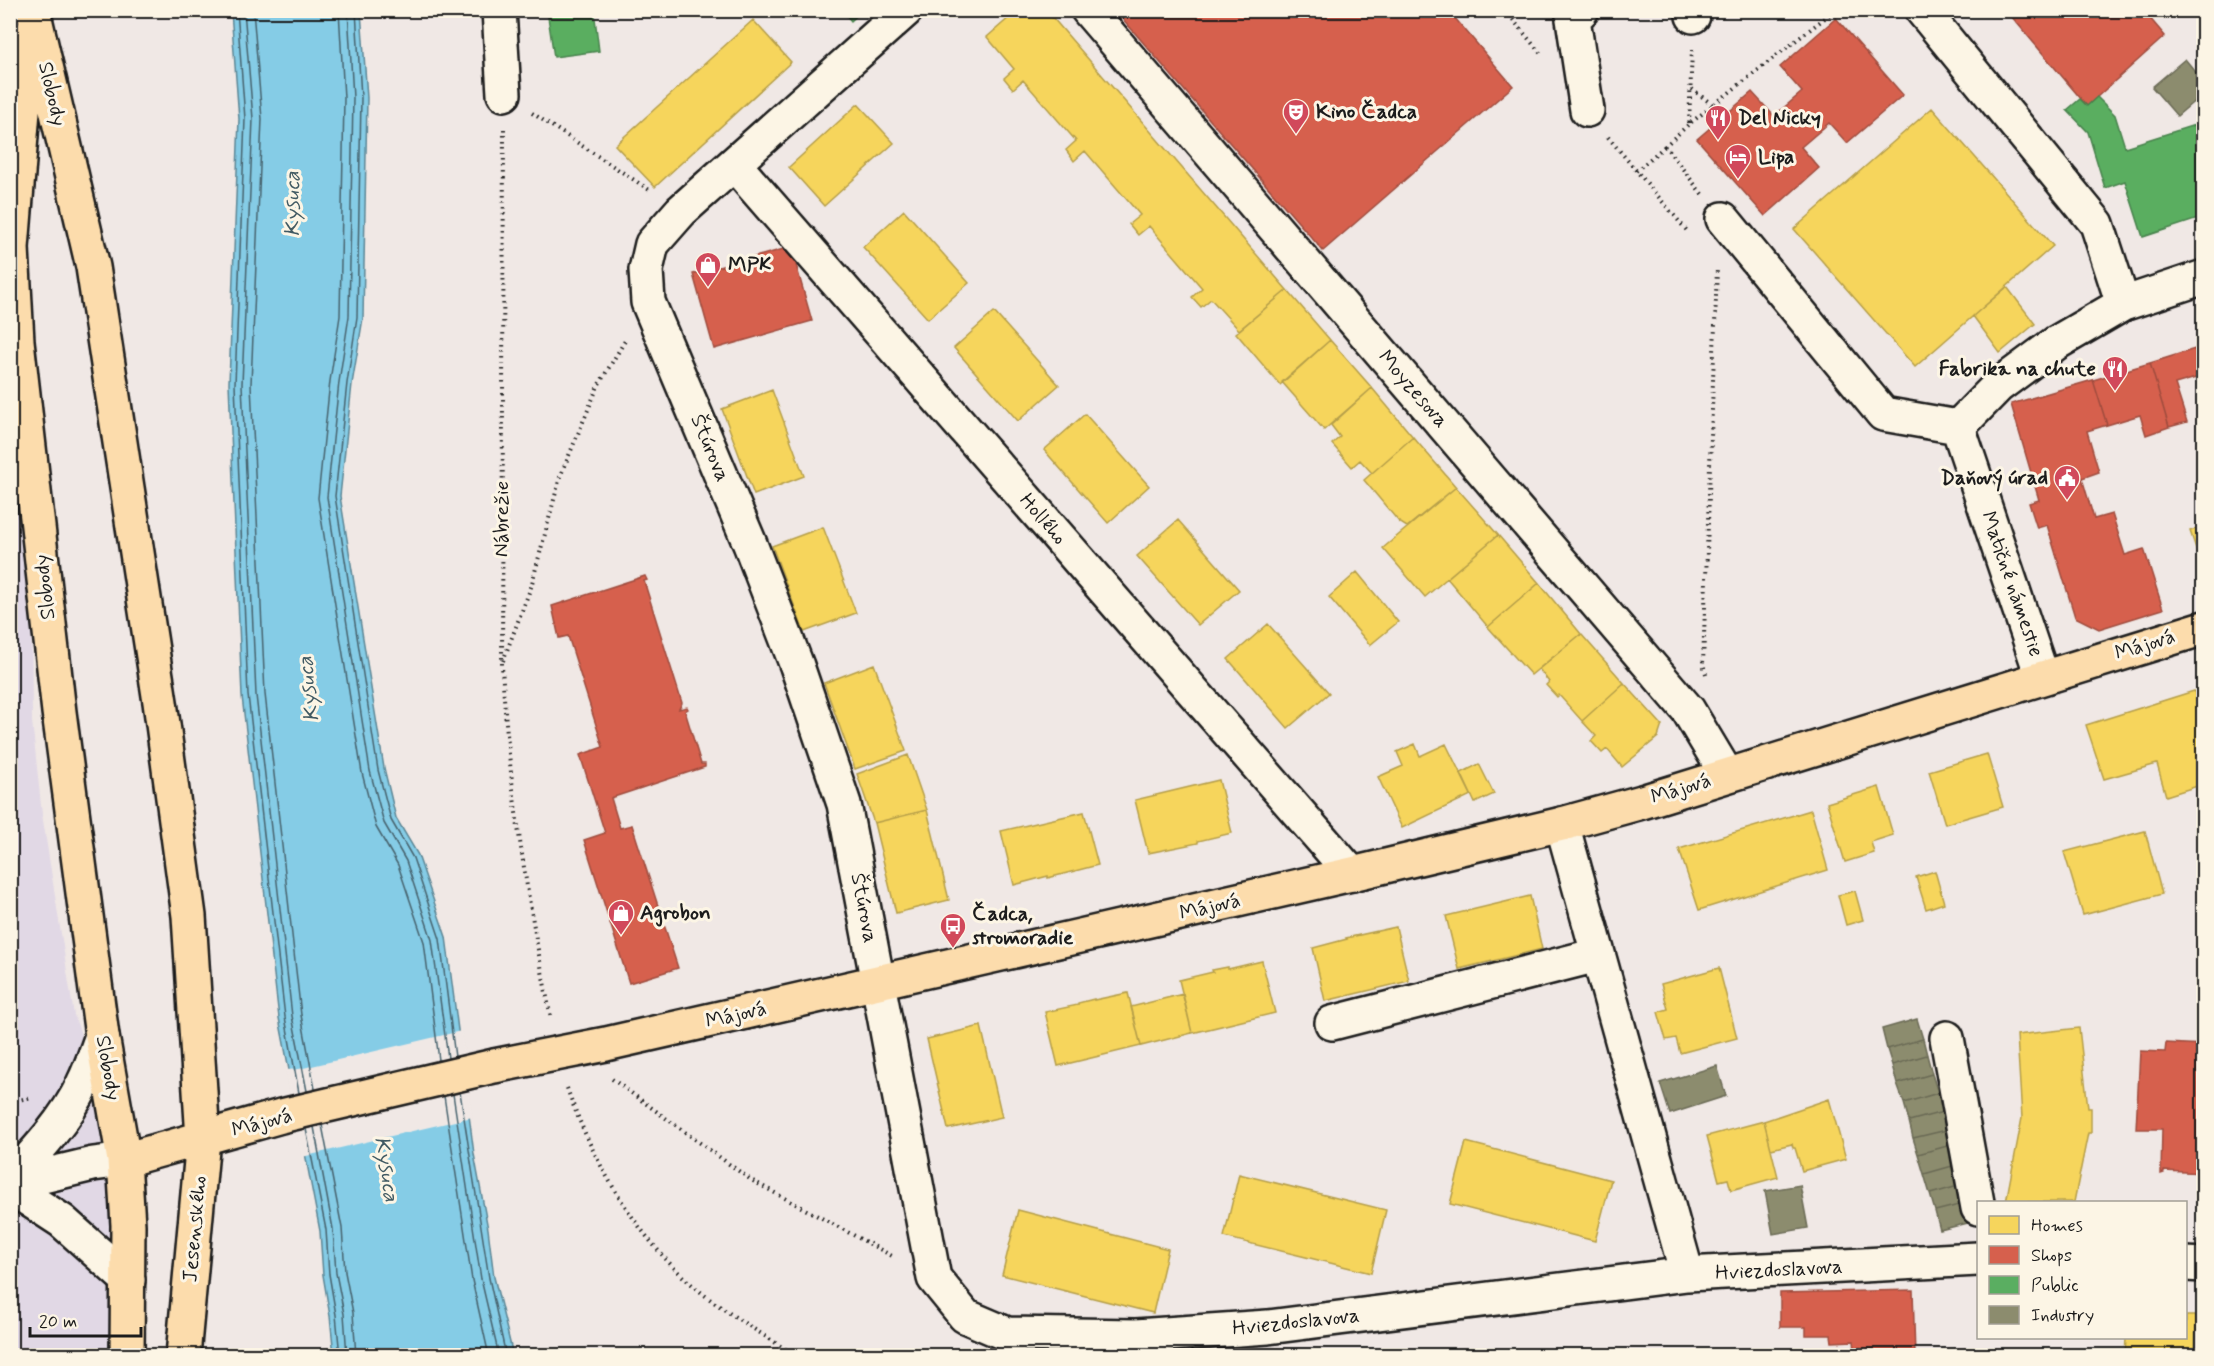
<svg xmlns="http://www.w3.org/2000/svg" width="2214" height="1366" font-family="Mynerve,sans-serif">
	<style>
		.built { fill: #e1d8e5 }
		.water { fill: #85cce6; stroke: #5b8695; stroke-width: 1.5 }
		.pier { fill: #f0e8e5 }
		.homes { fill: #f6d55c; stroke: #b59e49; stroke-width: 1.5 }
		.shops { fill: #d6604d; stroke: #9e4c3e; stroke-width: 1.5 }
		.public { fill: #5aae61; stroke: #47824c; stroke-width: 1.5 }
		.industry { fill: #8c8c6e; stroke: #6a6a55; stroke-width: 1.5 }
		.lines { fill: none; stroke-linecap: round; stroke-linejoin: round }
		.shore { stroke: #46626d; stroke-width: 1.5 }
		.minor-casing { stroke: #1c1c1c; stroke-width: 38 }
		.major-casing { stroke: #1c1c1c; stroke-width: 38 }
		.path { stroke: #1c1c1c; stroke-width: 4; stroke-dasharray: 1.5 4.5; stroke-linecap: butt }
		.minor { stroke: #fcf5e5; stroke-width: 33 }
		.major { stroke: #fcdcac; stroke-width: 33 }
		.labels { text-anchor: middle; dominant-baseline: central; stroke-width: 6; stroke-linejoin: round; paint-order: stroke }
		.street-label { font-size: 21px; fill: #1c1c1c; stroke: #fcf5e5 }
		.poi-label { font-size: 21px; font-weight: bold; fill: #1c1c1c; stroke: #fcf5e5; text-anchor: start }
		.water-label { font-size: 22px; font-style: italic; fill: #415a63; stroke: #fcf5e5 }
	</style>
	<rect width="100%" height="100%" fill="#f0e8e5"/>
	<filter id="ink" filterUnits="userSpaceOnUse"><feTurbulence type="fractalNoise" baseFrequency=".0167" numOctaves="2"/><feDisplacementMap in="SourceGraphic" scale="12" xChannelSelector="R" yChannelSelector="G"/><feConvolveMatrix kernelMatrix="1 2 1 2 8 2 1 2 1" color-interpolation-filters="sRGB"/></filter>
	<g filter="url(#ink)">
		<path class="built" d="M10,464L31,600L32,721L42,814L74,1015L104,1100L114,1241L115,1355H11Z"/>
		<path class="water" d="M231,11H361L367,98L363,318L352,384L340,496L384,768L396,818L418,855L446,937L474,1154L488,1229L494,1277L513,1355H334L330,1316L323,1275L320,1231L279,1018L242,696L229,383L239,119Z"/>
		<path class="pier" d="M461,1031L472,1117L302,1157L286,1070L299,1069Z"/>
		<path class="homes" d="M1018,10H1046L1287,290L1239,330L1211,299L1201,307L1192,297L1202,288L1149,226L1138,235L1129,224L1140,215L1085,151L1074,161L1066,150L1076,141L1023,80L1013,89L1004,78L1014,69L987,37Z
			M753,20L791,62L655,187L615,145Z
			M858,104L894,143L824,206L789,167Z
			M1932,108L2053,246L1915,367L1794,229Z
			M904,210L969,283L928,319L863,247Z
			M2007,287L2035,324L2000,353L1973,316Z
			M1287,290L1330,340L1280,385L1236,333Z
			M994,312L1059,385L1018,421L954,348Z
			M1330,340L1372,388L1324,430L1282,382Z
			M1372,388L1413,437L1372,473L1360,460L1352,467L1332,444L1340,437L1331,425Z
			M772,390L804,476L754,495L722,409Z
			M1085,414L1149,486L1108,523L1044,450Z
			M1413,437L1456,487L1407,527L1399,522L1364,480Z
			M1456,487L1498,535L1425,597L1383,548Z
			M1178,520L1239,590L1198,625L1137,556Z
			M2204,526V562L2201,563L2190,531Z
			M823,527L856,613L804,632L772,546Z
			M1498,535L1539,583L1488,627L1447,578Z
			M1357,572L1398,622L1370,645L1329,597Z
			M1539,583L1581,634L1531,675L1488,627Z
			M1268,624L1329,693L1288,728L1228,659Z
			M1581,634L1624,683L1582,721L1559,695L1557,697L1546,685L1549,682L1539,669Z
			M874,664L906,751L855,769L824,683Z
			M1624,683L1662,725L1658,737L1622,767L1607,749L1602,753L1591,741L1596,736L1582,721Z
			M2194,691L2204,721V784L2166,796L2157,764L2104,779L2086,725Z
			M1415,744L1420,756L1446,744L1471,795L1402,828L1378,777L1403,766L1397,752Z
			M1987,754L2003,807L1945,824L1929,771Z
			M908,755L927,810L874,823L857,774Z
			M1479,764L1494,794L1475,803L1461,773Z
			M1219,780L1232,833L1198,841V843L1148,853L1135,800Z
			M1879,787L1893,835L1871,842L1874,853L1845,862L1827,803Z
			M927,810L949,900L896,913L874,823Z
			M1811,810L1828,870L1699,910L1679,849Z
			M1084,812L1098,865L1048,878V876L1014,885L1001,831Z
			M2145,831L2162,894L2083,915L2064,852Z
			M1935,871L1944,903L1926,909L1916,877Z
			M1855,891L1863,920L1846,925L1838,895Z
			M1530,896L1542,949L1459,969L1446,916Z
			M1396,927L1409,981L1325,1001L1313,948L1347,939L1346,938Z
			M1262,961L1275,1013L1192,1033L1179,980L1213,972L1212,970L1228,967V969Z
			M1719,968L1737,1038L1680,1053L1676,1038L1666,1040L1658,1012L1668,1009L1661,984Z
			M1128,993L1141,1046L1058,1066L1045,1012L1078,1005V1003L1094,999V1000Z
			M1183,994L1192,1033L1141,1046L1131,1007Z
			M981,1026L1002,1117L948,1129L927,1039Z
			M2079,1028L2088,1108H2091V1133H2088L2074,1202H2006L2022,1118L2017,1035Z
			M1829,1099L1846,1159L1802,1171L1795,1148H1793L1792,1144L1771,1149L1764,1121Z
			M1764,1121L1778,1177L1731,1190L1728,1179L1719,1181L1707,1136Z
			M1466,1142L1611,1180L1595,1241L1450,1204Z
			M1239,1174L1386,1210L1371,1273L1224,1237Z
			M1018,1210L1168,1249L1153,1313L1002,1275Z
			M2186,1316H2196L2195,1356H2125L2126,1338H2186Z"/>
		<path class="shops" d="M1115,10H1448L1513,86L1323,251Z
			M2006,10H2143L2165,36L2087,106Z
			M1836,18L1903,95L1847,143L1829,123L1801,147L1819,168L1765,216L1697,139L1752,92L1774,116L1802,92L1780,67Z
			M791,247L812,321L714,349L693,274Z
			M2195,349L2203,376L2175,384L2187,422L2169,427L2150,363Z
			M2150,363L2169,427L2146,435L2140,415L2107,425L2093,380Z
			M2093,380L2107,425L2087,431L2099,472L2082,478L2094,519L2112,514L2125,555L2144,549L2163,609L2099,629L2075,617L2047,525L2037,528L2029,503L2039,500L2011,404Z
			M645,576L647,580L644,581L682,703L679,709L687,707L688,709L685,711L701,764H705V767L611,798L620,828L632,825L678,968L629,983L584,840L605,833L580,755L603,747L568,636L559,638L552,606Z
			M2166,1043L2204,1045V1173L2164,1171V1173L2161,1174L2162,1129H2136L2140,1051L2165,1052Z
			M1913,1290L1915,1356H1872V1349L1855,1350L1854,1341L1832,1342L1831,1335H1806V1327H1780V1293Z"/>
		<path class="public" d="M547,10H594L599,51L554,57Z
			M842,10H863L851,21Z
			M2097,97L2115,115L2125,147L2204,122V217L2143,237L2125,181L2105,188L2088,132L2067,110L2080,99L2087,106Z"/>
		<path class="industry" d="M2185,59L2204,82V93L2177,116L2152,87Z
			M1917,1019L1923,1039L1887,1049L1882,1029Z
			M1923,1039L1927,1055L1892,1065L1887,1049Z
			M1927,1055L1932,1074L1897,1084L1892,1065Z
			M1717,1066L1726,1096L1670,1114L1660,1083Z
			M1932,1074L1938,1093L1904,1103L1897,1084Z
			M1938,1093L1943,1112L1909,1121L1904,1103Z
			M1943,1112L1947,1130L1913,1138L1909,1121Z
			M1947,1130L1951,1145L1918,1154L1913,1138Z
			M1951,1145L1956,1165L1924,1174L1918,1154Z
			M1956,1165L1962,1185L1930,1194L1924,1174Z
			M1800,1185L1808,1228L1773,1234L1765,1191Z
			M1962,1185L1967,1203L1935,1211L1930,1194Z
			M1967,1203L1972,1222L1940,1230L1935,1211Z"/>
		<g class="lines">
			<path class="shore" d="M237,10L245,119L235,384L248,695L285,1017L299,1093
				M244,10L253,119L242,384L256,695L292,1016L307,1091
				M253,10L262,119L251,384L265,694L301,1015L315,1089
				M339,10L344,98L340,316L330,381L318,498L362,773L376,827L398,865L424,942L439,1060
				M348,10L353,98L349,316L339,382L327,497L370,771L384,823L406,861L432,940L448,1058
				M356,10L361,98L357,317L347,383L335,496L378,770L391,820L413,858L440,939L455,1057
				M460,1092L489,1278L506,1356
				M453,1094L481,1279L499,1356
				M444,1096L472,1280L489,1356
				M322,1125L342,1228L345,1272L353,1313L356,1356
				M314,1127L333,1229L336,1273L344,1314L347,1356
				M306,1129L326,1230L329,1274L336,1315L340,1356"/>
			<g class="minor-casing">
				<path id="minor" d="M499,10L504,94
					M906,10L681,211L652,244L646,270L648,302L750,544L797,666L844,804L934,1278L965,1316L1007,1334L1136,1336L1268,1327L1687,1274L1978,1259
					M1088,10L1688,710L1727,775
					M1582,10L1573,19L1587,110
					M1922,10L2097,224L2123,304
					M1693,16V10
					M734,164L1352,874
					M1723,219L1883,414L1958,427
					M2042,676L1958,427L1998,386L2056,343L2123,304L2204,277
					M1562,824L1687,1274
					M1332,1023L1597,955
					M1947,1038L1978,1208
					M10,1180C37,1151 66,1120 83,1084C91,1068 96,1052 102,1036
					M10,1184L93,1164L124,1160
					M10,1187L62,1221L128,1280
					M2186,1264L2204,1265"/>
			</g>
			<g class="major-casing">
				<path id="major" d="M33,10L93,267L160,702L189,916L203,1139L183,1356
					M29,36L12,248L17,341L59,712L102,1036L124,1160L128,1225L127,1356
					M124,1160L281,1116L494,1066L606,1044L1352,874L1562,824L1642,802L2204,628"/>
			</g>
			<path class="path" d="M1505,10L1541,54
				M1692,89L1713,105
				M532,113L651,191
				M1689,123L1692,50
				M504,129L502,665C508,783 528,901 551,1018
				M1608,137L1688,232
				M1636,171L1665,146
				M1702,194L1665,146L1689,124L1835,10
				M503,661L531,587L560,477L598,386L626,339
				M1706,674L1703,664L1717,268
				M612,1079L751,1180L894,1257
				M567,1088C592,1160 638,1240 697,1289C727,1314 763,1334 796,1356
				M10,1102L32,1097
				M1547,1356H1614"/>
			<use href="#minor" class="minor"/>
			<use href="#major" class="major"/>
		</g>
	</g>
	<defs>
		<g id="theatre-pin" transform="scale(1.35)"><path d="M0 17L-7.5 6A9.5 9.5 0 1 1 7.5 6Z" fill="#d1495b" stroke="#fcf5e5"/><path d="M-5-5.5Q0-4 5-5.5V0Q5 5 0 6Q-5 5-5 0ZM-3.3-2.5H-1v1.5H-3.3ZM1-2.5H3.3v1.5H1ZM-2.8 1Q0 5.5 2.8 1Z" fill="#fff"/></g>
		<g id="restaurant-pin" transform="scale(1.35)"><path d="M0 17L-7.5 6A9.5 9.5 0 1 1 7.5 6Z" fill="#d1495b" stroke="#fcf5e5"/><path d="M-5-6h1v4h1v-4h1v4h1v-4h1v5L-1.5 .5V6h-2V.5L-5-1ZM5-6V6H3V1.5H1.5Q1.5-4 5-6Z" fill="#fff"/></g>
		<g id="hotel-pin" transform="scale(1.35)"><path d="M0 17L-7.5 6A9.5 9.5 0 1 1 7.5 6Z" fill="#d1495b" stroke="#fcf5e5"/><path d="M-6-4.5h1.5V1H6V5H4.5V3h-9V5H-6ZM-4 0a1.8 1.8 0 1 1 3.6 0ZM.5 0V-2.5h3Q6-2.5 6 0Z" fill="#fff"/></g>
		<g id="shop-pin" transform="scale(1.35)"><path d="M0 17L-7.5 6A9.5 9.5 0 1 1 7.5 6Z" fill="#d1495b" stroke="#fcf5e5"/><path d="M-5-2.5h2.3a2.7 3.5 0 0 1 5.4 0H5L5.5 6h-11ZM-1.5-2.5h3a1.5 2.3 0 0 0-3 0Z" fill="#fff"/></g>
		<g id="civic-pin" transform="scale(1.35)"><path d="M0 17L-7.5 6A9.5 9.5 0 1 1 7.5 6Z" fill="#d1495b" stroke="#fcf5e5"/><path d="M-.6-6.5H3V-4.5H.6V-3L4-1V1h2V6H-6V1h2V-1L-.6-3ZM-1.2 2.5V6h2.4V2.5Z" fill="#fff"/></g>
		<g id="bus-pin" transform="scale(1.35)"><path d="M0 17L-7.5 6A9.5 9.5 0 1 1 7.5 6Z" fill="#d1495b" stroke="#fcf5e5"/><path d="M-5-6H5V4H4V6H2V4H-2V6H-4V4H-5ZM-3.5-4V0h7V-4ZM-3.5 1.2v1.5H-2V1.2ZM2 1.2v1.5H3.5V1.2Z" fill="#fff"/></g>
	</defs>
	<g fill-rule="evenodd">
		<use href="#theatre-pin" x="1296" y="112"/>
		<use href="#restaurant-pin" x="1718" y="118"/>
		<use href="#hotel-pin" x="1738" y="157"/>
		<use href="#shop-pin" x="708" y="265"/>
		<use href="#restaurant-pin" x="2115" y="369"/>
		<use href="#civic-pin" x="2067" y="478"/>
		<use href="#shop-pin" x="621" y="913"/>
		<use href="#bus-pin" x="953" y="926"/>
	</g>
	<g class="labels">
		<g class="street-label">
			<text transform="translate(52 94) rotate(77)">Slobody</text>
			<text transform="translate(1413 389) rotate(49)">Moyzesova</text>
			<text transform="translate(710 448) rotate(67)">Štúrova</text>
			<text transform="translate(502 519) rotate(-90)">Nábrežie</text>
			<text transform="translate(1043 519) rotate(49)">Hollého</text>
			<text transform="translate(2012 584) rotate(71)">Matičné námestie</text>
			<text transform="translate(45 587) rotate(-96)">Slobody</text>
			<text transform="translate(2145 645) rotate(-17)">Májová</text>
			<text transform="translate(1681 789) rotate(-17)">Májová</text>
			<text transform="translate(1210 907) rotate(-13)">Májová</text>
			<text transform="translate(864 908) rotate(79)">Štúrova</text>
			<text transform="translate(736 1015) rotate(-13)">Májová</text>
			<text transform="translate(108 1068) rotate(80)">Slobody</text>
			<text transform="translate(262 1123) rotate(-15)">Májová</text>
			<text transform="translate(195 1229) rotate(-85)">Jesenského</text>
			<text transform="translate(1779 1270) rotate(-3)">Hviezdoslavova</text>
			<text transform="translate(1296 1322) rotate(-6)">Hviezdoslavova</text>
		</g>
		<g class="poi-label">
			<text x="1316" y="112">Kino Čadca</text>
			<text x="1738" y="118">Del Nicky</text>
			<text x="1758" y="157">Lipa</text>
			<text x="728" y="265">MPK</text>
			<text x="2096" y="369" text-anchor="end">Fabrika na chute</text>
			<text x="2048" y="478" text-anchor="end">Daňový úrad</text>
			<text x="640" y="913">Agrobon</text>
			<text x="972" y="914">Čadca,<tspan x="972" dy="24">stromoradie</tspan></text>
		</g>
		<g class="water-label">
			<text transform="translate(293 204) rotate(-90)">Kysuca</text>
			<text transform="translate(309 689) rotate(-96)">Kysuca</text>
			<text transform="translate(386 1169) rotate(81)">Kysuca</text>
		</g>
	</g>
	<rect width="2214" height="1366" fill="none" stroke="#fcf5e5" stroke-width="36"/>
	<rect x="18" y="18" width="2178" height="1330" fill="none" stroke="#1c1c1c" stroke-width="2" filter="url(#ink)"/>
	<rect x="1977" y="1201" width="210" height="138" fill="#fcf5e5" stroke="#a29e95" stroke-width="1.5"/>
	<rect x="1989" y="1216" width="30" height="18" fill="#f6d55c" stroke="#a29e95" stroke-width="1.5"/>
	<text x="2031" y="1231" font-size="18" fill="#1c1c1c">Homes</text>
	<rect x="1989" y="1246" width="30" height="18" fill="#d6604d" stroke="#a29e95" stroke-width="1.5"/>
	<text x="2031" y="1261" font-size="18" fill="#1c1c1c">Shops</text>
	<rect x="1989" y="1276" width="30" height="18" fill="#5aae61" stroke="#a29e95" stroke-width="1.5"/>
	<text x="2031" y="1291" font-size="18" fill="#1c1c1c">Public</text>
	<rect x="1989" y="1306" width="30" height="18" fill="#8c8c6e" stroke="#a29e95" stroke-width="1.5"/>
	<text x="2031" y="1321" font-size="18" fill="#1c1c1c">Industry</text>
	<path d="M30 1327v9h111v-9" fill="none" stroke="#1c1c1c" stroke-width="3"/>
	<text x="39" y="1327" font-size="18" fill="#1c1c1c" stroke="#fcf5e5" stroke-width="4.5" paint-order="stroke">20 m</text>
</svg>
